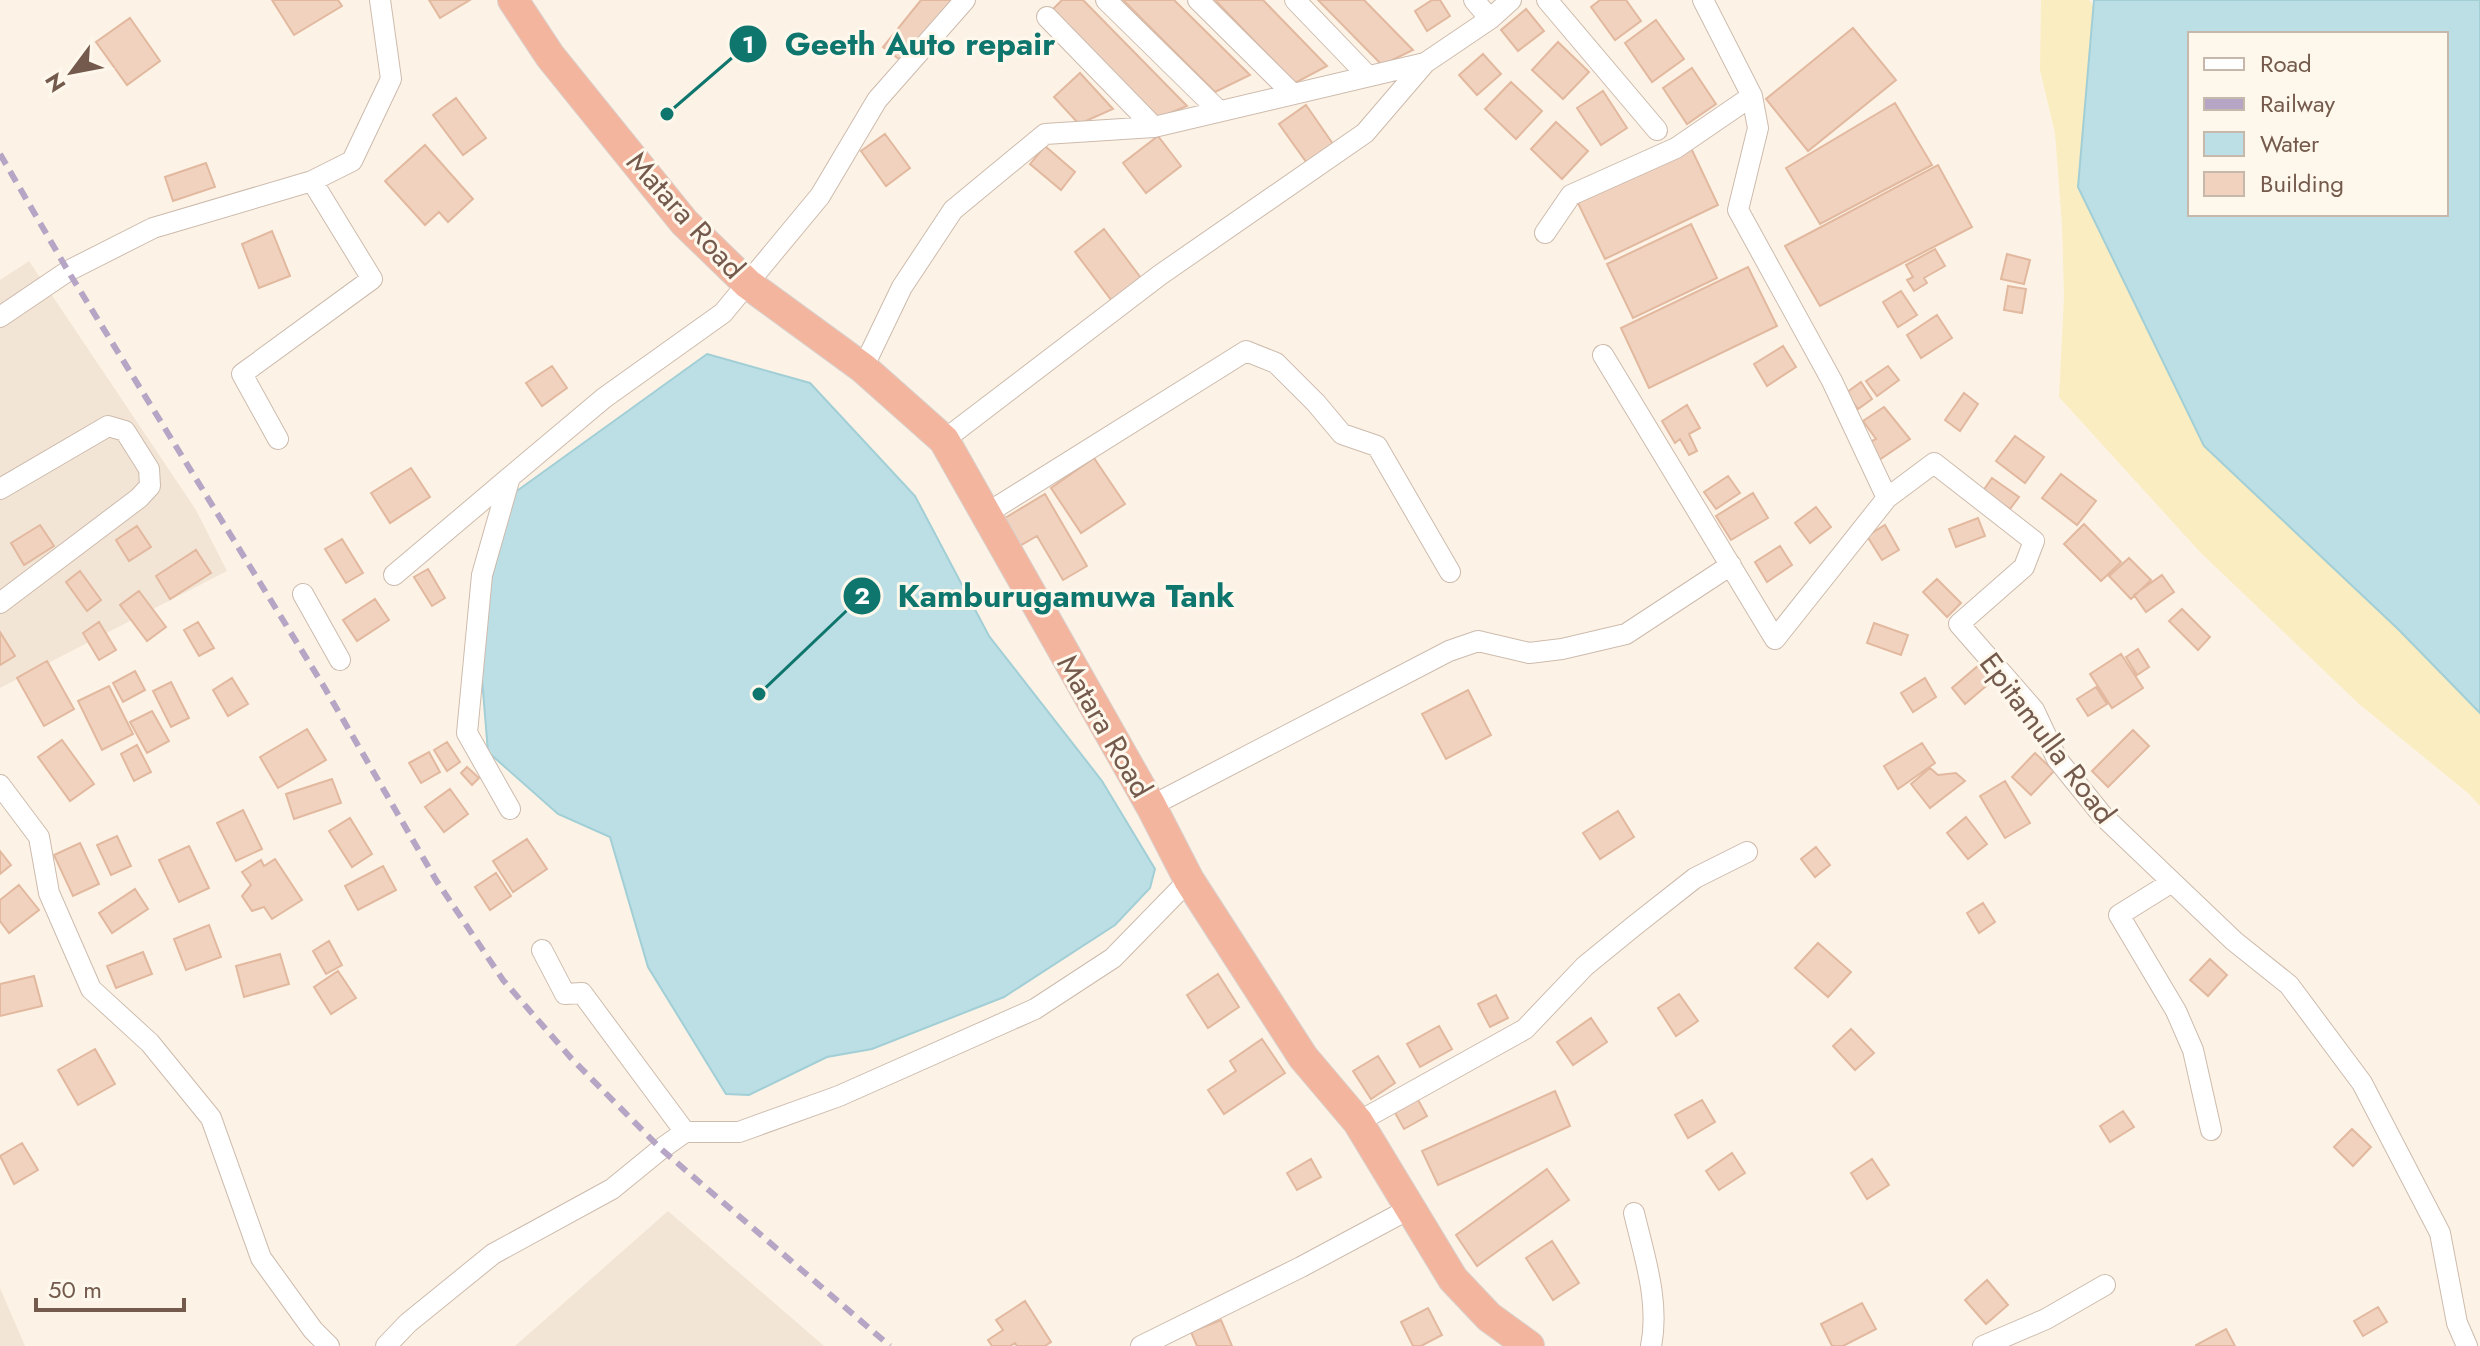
<svg xmlns="http://www.w3.org/2000/svg" width="2480" height="1346" font-family="Jost,sans-serif">
	<style>
		.residential { fill: #f3e5d5 }
		.sand { fill: #faedc2 }
		.water { fill: #bbdfe5; stroke: #a2ced6; stroke-width: 2; fill-rule: evenodd }
		.building { fill: #f0d2bf; stroke: #e2b89f; stroke-width: 2 }
		.lines { fill: none; stroke-linecap: round; stroke-linejoin: round }
		.minor-casing { stroke: #cdbbad; stroke-width: 22 }
		.highway-casing { stroke: #d8d1cd; stroke-width: 32 }
		.minor { stroke: #fff; stroke-width: 20 }
		.highway { stroke: #f4b59f; stroke-width: 30 }
		.rail { stroke: #b6a5c5; stroke-width: 6; stroke-dasharray: 12 8; stroke-linecap: butt }
		.labels { text-anchor: middle; dominant-baseline: central; stroke-width: 6; stroke-linejoin: round; paint-order: stroke }
		.street-label { font-size: 30px; fill: #745a4c; stroke: #fef7ec }
		.leader { fill: none; stroke: #0f766e; stroke-width: 3 }
		.callout-dot { fill: #0f766e; stroke: #fef7ec; stroke-width: 3 }
		.mark-label { font-size: 24px; text-anchor: middle; font-weight: bold; fill: #fff }
		.callout-label { font-size: 32px; text-anchor: middle; font-weight: bold; fill: #0f766e; stroke: #fef7ec; stroke-width: 6; stroke-linejoin: round; paint-order: stroke }
	</style>
	<rect width="100%" height="100%" fill="#fcf3e6"/>
	<path class="residential" d="M29,261L196,510L227,571L0,688V280Z
		M668,1211L824,1346H515Z
		M0,1288L25,1346H0Z"/>
	<path class="sand" d="M2041,0H2089L2093,6L2078,187L2398,629L2480,713V806L2469,794L2359,704L2200,552L2059,397L2064,296L2062,225L2055,133L2040,70Z"/>
	<path class="water" d="M2094,0H2480V713L2398,629L2204,446L2078,187ZM2446,34V214H2190V34Z
		M707,354L810,383L915,496L989,636L1102,781L1155,869L1150,888L1115,925L1004,997L872,1049L827,1057L749,1095L726,1094L648,967L610,837L558,814L488,752L478,630L514,493Z"/>
	<path class="building" d="M272,0H338L342,6L294,35Z
		M429,0H470L440,18Z
		M921,0H958L904,63L883,47Z
		M1062,0H1083L1187,106L1158,118L1052,10Z
		M1123,0H1174L1250,75L1215,92Z
		M1215,0H1263L1327,66L1295,83Z
		M1318,0H1364L1413,50L1382,65Z
		M1432,0H1440L1450,16L1427,31L1415,11Z
		M1600,0H1626L1641,21L1615,40L1591,7Z
		M1526,9L1544,31L1518,51L1501,30Z
		M130,18L160,61L127,85L96,42Z
		M1656,20L1684,59L1652,82L1625,43Z
		M1853,28L1896,80L1808,151L1766,99Z
		M1558,42L1589,72L1563,99L1532,70Z
		M1483,54L1501,74L1477,95L1459,75Z
		M1692,68L1716,104L1687,124L1663,88Z
		M1080,73L1113,109L1079,124L1054,97Z
		M1511,82L1542,111L1516,139L1485,109Z
		M1603,91L1627,128L1601,145L1577,108Z
		M456,98L486,138L463,155L433,115Z
		M1895,103L1932,165L1820,224L1786,168Z
		M1306,105L1333,144L1307,163L1279,124Z
		M1556,122L1588,151L1562,179L1531,149Z
		M885,134L910,168L886,186L861,151Z
		M1158,136L1181,166L1146,193L1123,163Z
		M425,145L473,199L448,222L439,212L425,225L385,181Z
		M1045,146L1075,172L1061,190L1030,164Z
		M1691,148L1718,205L1605,259L1577,201Z
		M206,163L215,187L173,201L165,177Z
		M1938,165L1972,227L1820,306L1785,246Z
		M1691,224L1717,278L1633,318L1607,264Z
		M1104,229L1141,278L1112,301L1075,252Z
		M272,231L290,276L259,288L242,244Z
		M1935,249L1945,266L1924,278L1927,283L1914,291L1907,280L1913,277L1906,265Z
		M2007,254L2030,260L2024,284L2001,279Z
		M1748,267L1777,326L1649,388L1621,328Z
		M2008,286L2026,289L2022,313L2004,310Z
		M1901,291L1917,315L1898,327L1883,302Z
		M1937,315L1952,338L1921,358L1907,335Z
		M1783,346L1796,367L1767,386L1754,364Z
		M552,366L567,388L542,406L526,383Z
		M1888,366L1899,380L1877,396L1866,381Z
		M1861,382L1872,399L1858,409L1846,393Z
		M1964,393L1978,404L1960,431L1945,420Z
		M1687,405L1700,428L1689,434L1697,451L1689,455L1680,439L1675,443L1662,421Z
		M1884,407L1910,439L1879,460L1868,443L1876,439L1863,421Z
		M2015,436L2044,457L2025,483L1996,461Z
		M1094,458L1125,504L1081,533L1051,488Z
		M411,468L430,497L390,523L371,493Z
		M2061,474L2096,501L2077,525L2042,498Z
		M1728,476L1740,493L1716,509L1704,492Z
		M1992,478L2019,497L2010,509L1983,491Z
		M1753,493L1768,518L1731,540L1716,516Z
		M1045,494L1087,566L1063,580L1037,536L1016,548L1000,521Z
		M1816,507L1831,527L1810,543L1795,523Z
		M1978,518L1985,536L1956,547L1949,529Z
		M2084,524L2121,562L2101,581L2064,544Z
		M40,525L54,546L24,565L11,543Z
		M1885,525L1899,550L1882,560L1867,536Z
		M137,526L151,547L129,561L116,540Z
		M342,539L363,573L346,583L325,549Z
		M1780,546L1792,565L1767,582L1755,562Z
		M196,550L211,573L170,599L156,576Z
		M2129,558L2151,580L2131,599L2109,576Z
		M428,569L445,598L432,606L414,577Z
		M80,571L101,600L87,611L66,582Z
		M2162,575L2174,592L2146,612L2134,595Z
		M1937,579L1961,603L1947,617L1923,592Z
		M139,591L166,627L147,641L120,605Z
		M375,599L389,620L357,641L343,620Z
		M2182,609L2210,637L2198,650L2169,621Z
		M99,622L116,650L99,660L83,633Z
		M198,622L214,648L199,656L184,630Z
		M1874,623L1908,635L1901,655L1867,643Z
		M0,632L15,656L0,665Z
		M2138,649L2149,667L2137,675L2126,657Z
		M2121,654L2143,688L2112,708L2090,674Z
		M47,661L74,709L44,726L17,678Z
		M1980,664L1993,680L1965,704L1952,688Z
		M135,671L145,690L123,702L113,683Z
		M232,678L248,704L228,716L213,690Z
		M1925,678L1936,697L1913,712L1901,693Z
		M171,682L189,718L171,727L153,691Z
		M109,686L133,734L102,750L78,701Z
		M2096,687L2107,704L2088,716L2077,699Z
		M1468,690L1491,735L1446,759L1422,714Z
		M152,711L169,741L147,753L130,722Z
		M307,729L326,760L278,788L260,757Z
		M2133,730L2149,746L2108,787L2092,771Z
		M62,740L94,784L70,801L38,757Z
		M447,742L460,762L447,771L434,750Z
		M1922,743L1935,763L1898,789L1884,766Z
		M137,745L151,772L134,781L121,754Z
		M429,752L440,772L421,783L409,763Z
		M2035,753L2054,771L2031,795L2012,777Z
		M467,767L479,778L472,785L461,773Z
		M1930,768L1938,775L1956,773L1965,781L1930,808L1911,784Z
		M332,779L341,803L294,819L286,794Z
		M2005,781L2030,823L2005,838L1980,796Z
		M450,789L468,814L444,832L425,807Z
		M243,810L262,849L236,861L217,823Z
		M1618,811L1634,837L1600,859L1583,833Z
		M1966,817L1987,844L1968,859L1947,833Z
		M350,818L372,854L352,867L329,831Z
		M117,836L131,866L111,875L97,845Z
		M527,839L547,869L513,892L493,861Z
		M80,843L99,884L73,896L54,855Z
		M189,846L209,888L179,902L159,860Z
		M1816,847L1830,865L1815,877L1801,859Z
		M0,851L11,865L0,874Z
		M275,859L302,900L272,919L264,907L252,911L242,896L251,885L242,872L261,860L264,866Z
		M383,866L396,890L358,910L345,886Z
		M496,873L511,896L490,910L475,887Z
		M19,885L39,910L9,933L0,921V900Z
		M135,889L148,909L112,933L99,913Z
		M1983,903L1995,922L1979,933L1967,913Z
		M209,925L221,957L186,970L174,939Z
		M329,941L342,965L326,974L313,951Z
		M1818,943L1851,972L1828,997L1795,968Z
		M143,952L152,974L116,988L107,966Z
		M280,954L289,984L244,997L236,966Z
		M2210,959L2227,975L2208,996L2190,980Z
		M338,971L356,998L331,1014L314,987Z
		M1218,974L1239,1007L1208,1028L1187,995Z
		M34,976L42,1006L0,1016V984Z
		M1679,994L1698,1021L1676,1036L1658,1008Z
		M1496,995L1508,1018L1490,1027L1478,1004Z
		M1591,1018L1607,1042L1573,1065L1557,1042Z
		M1439,1026L1452,1049L1420,1067L1407,1044Z
		M1851,1029L1874,1053L1855,1070L1833,1046Z
		M1262,1039L1285,1073L1224,1114L1208,1090L1236,1071L1230,1061Z
		M95,1049L115,1084L78,1105L58,1070Z
		M1378,1056L1395,1083L1371,1099L1353,1071Z
		M1555,1091L1570,1126L1438,1185L1422,1151Z
		M1417,1098L1427,1116L1404,1129L1394,1111Z
		M1702,1100L1715,1122L1688,1138L1675,1115Z
		M2123,1111L2134,1127L2110,1142L2100,1126Z
		M2352,1129L2371,1147L2353,1166L2334,1147Z
		M22,1143L38,1170L14,1184L0,1156Z
		M1732,1153L1745,1173L1719,1190L1706,1171Z
		M1311,1159L1321,1177L1297,1190L1287,1173Z
		M1872,1159L1889,1185L1867,1199L1851,1173Z
		M1547,1169L1569,1200L1477,1266L1456,1235Z
		M1552,1241L1579,1283L1553,1300L1526,1258Z
		M1987,1280L2008,1305L1986,1324L1965,1300Z
		M1025,1301L1051,1342L1045,1346H1017L1015,1343L1010,1346H992L988,1340L1003,1330L996,1320Z
		M1862,1303L1876,1329L1843,1346H1832L1821,1324Z
		M2378,1307L2387,1322L2363,1336L2354,1321Z
		M1428,1308L1442,1335L1421,1346H1413L1401,1322Z
		M1221,1320L1232,1346H1197L1191,1332Z
		M2226,1329L2235,1346H2196V1345Z"/>
	<g class="lines">
		<g class="minor-casing">
			<path id="minor" d="M1106,0L1219,111
				M1198,0L1293,94
				M1295,0L1367,75
				M1474,0L1490,19
				M1547,0L1657,130
				M1703,0L1752,96L1758,128L1738,210L1832,381L1887,498L1934,463L2034,541L2024,567L1959,624L2034,710L2057,759L2103,816L2234,941L2289,985L2362,1083L2440,1233L2457,1323L2467,1346
				M1047,17L1154,127
				M1545,233L1571,195L1676,148L1752,96
				M0,317L68,271L153,228L312,181L352,161L391,79L380,0
				M1603,355L1775,639L1887,498
				M863,368L902,287L953,210L1045,134L1154,127L1425,63L1490,19L1511,0
				M278,439L242,374L372,279L312,181
				M944,440L1160,275L1365,133L1425,63
				M0,489L108,426L125,431L149,469L150,486L139,498L0,603
				M984,515L1246,351L1276,363L1316,403L1342,434L1377,446L1450,572
				M394,575L510,477
				M303,594L340,660
				M0,785L39,837L49,893L91,989L150,1043L211,1118L261,1258L313,1330L329,1346
				M1151,806L1449,651L1478,641L1529,653L1562,649L1626,634L1731,565
				M510,809L467,733L482,575L510,477L604,398L723,313L820,196L877,100L965,0
				M2172,882L2119,915L2176,1011L2193,1050L2211,1130
				M542,950L565,994L582,993L685,1132
				M1358,1122L1525,1029L1585,966L1634,926L1695,878L1747,852
				M1634,1213C1644,1255 1660,1302 1651,1346
				M386,1346L408,1323L493,1254L612,1189L661,1149L685,1132H739L839,1096L1035,1009L1113,958L1189,880
				M1141,1346L1301,1267L1411,1208
				M1983,1346L2046,1319L2105,1285"/>
		</g>
		<g class="highway-casing">
			<path id="highway" d="M513,0L550,56L684,222L748,284L863,368L944,440L1151,806L1189,880L1303,1057L1358,1122L1453,1279L1489,1317L1529,1346"/>
		</g>
		<use href="#minor" class="minor"/>
		<use href="#highway" class="highway"/>
		<path class="rail" d="M0,154L68,271L323,685L436,880L503,980L571,1058L661,1149L890,1346"/>
	</g>
	<g class="labels">
		<g class="street-label">
			<text transform="translate(686 215) rotate(48)">Matara Road</text>
			<text transform="translate(1105 726) rotate(60)">Matara Road</text>
			<text transform="translate(2048 738) rotate(53)">Epitamulla Road</text>
		</g>
	</g>
	<path class="leader" d="M667 114L748 44M759 694L862 596"/>
	<g class="callout-dot">
		<circle cx="667" cy="114" r="8"/>
		<circle cx="759" cy="694" r="8"/>
		<circle cx="748" cy="44" r="20"/>
		<circle cx="862" cy="596" r="20"/>
	</g>
	<g class="mark-label">
		<text x="748" y="53">1</text>
		<text x="862" y="604">2</text>
	</g>
	<g class="callout-label">
		<text x="920" y="55">Geeth Auto repair</text>
		<text x="1066" y="607">Kamburugamuwa Tank</text>
	</g>
	<rect x="2188" y="32" width="260" height="184" fill="#fef7ec" stroke="#c7b8ac" stroke-width="2"/>
	<rect x="2204" y="58" width="40" height="12" fill="#ffffff" stroke="#c7b8ac" stroke-width="2"/>
	<text x="2260" y="72" font-size="24" fill="#745a4c">Road</text>
	<rect x="2204" y="98" width="40" height="12" fill="#b6a5c5" stroke="#c7b8ac" stroke-width="2"/>
	<text x="2260" y="112" font-size="24" fill="#745a4c">Railway</text>
	<rect x="2204" y="132" width="40" height="24" fill="#bbdfe5" stroke="#c7b8ac" stroke-width="2"/>
	<text x="2260" y="152" font-size="24" fill="#745a4c">Water</text>
	<rect x="2204" y="172" width="40" height="24" fill="#f0d2bf" stroke="#c7b8ac" stroke-width="2"/>
	<text x="2260" y="192" font-size="24" fill="#745a4c">Building</text>
	<g transform="translate(72 72) rotate(238)" stroke="#fef7ec" stroke-width="6" paint-order="stroke">
	<path d="M0-6L14 30L0 20L-14 30Z" fill="#745a4c"/>
	<text y="-12" font-size="22" font-weight="bold" text-anchor="middle" fill="#745a4c">N</text>
	</g>
	<path d="M36 1298v12h148v-12" fill="none" stroke="#745a4c" stroke-width="4"/>
	<text x="48" y="1298" font-size="24" fill="#745a4c" stroke="#fef7ec" stroke-width="6" paint-order="stroke">50 m</text>
</svg>
